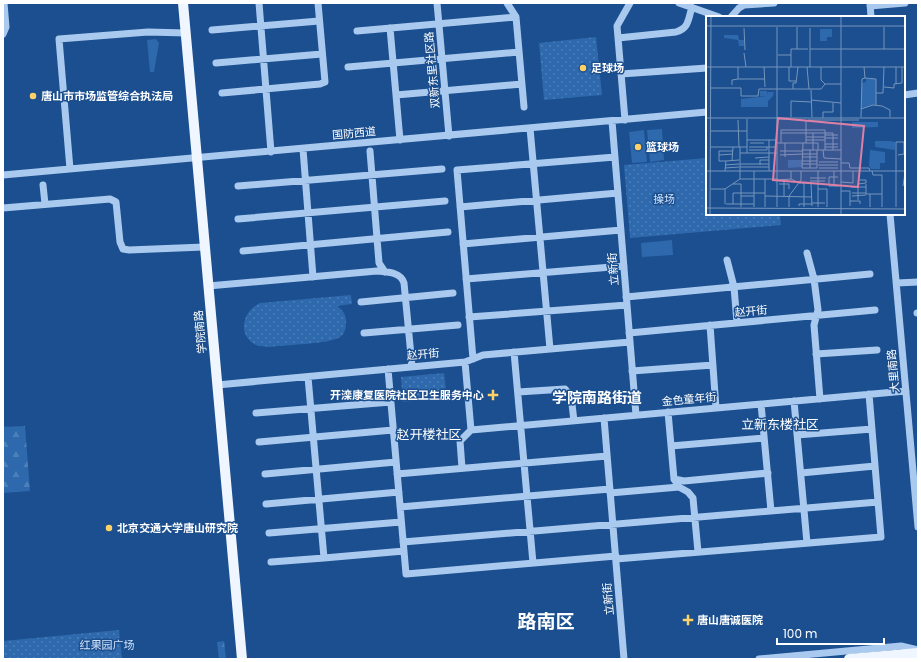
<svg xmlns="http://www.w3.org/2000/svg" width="921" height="662" font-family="Poppins,'Noto Sans SC',sans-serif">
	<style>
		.grass { fill: #2e69ad }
		.forest { fill: url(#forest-firs) }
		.park { fill: url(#park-dots) }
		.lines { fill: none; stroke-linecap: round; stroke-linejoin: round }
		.minor { stroke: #a9c9ee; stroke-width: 7 }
		.major { stroke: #f0f6ff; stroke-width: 10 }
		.poi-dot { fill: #ffd166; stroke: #1b4f8f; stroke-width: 1.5 }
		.labels { text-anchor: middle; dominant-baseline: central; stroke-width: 3; stroke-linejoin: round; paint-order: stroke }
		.poi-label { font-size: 11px; font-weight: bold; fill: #fff; stroke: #1b4f8f; text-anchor: start }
		.street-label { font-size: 11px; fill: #fff; stroke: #1b4f8f }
		.park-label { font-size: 11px; fill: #cfe3fa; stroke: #1b4f8f }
		.quarter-label { font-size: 13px; fill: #fff; stroke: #1b4f8f }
		.district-label { font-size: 15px; font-weight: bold; fill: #fff; stroke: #1b4f8f }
		.town-label { font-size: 19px; font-weight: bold; fill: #fff; stroke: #1b4f8f }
		.inset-road { fill: none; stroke: #7695bc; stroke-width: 1 }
		.view { fill: #dd80a5; fill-opacity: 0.15; stroke: #dd80a5; stroke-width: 2 }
		.inset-edge { fill: none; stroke: #fff; stroke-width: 2 }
	</style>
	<defs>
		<pattern id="forest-firs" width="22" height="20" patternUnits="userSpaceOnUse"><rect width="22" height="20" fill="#2e69ad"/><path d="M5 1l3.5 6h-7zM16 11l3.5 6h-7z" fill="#4d80b9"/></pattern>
		<pattern id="park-dots" width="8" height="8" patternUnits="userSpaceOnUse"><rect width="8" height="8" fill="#2e69ad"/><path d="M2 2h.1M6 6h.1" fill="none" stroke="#4d80b9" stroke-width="1.8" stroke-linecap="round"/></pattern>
	</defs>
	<rect width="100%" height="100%" fill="#1b4f8f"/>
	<path class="grass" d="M156,39L159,43L154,72H150L147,40Z
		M662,129L664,160L650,162L647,130Z
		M644,130L647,162L632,163L629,132Z
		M672,240L673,255L642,257L641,243Z"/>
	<path class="forest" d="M25,426L30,491L3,493V427Z
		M224,641L226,659H219L217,642Z"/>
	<path class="park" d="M596,37L602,95L544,100L539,43Z
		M707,158V214H780L781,225L630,238L624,165Z
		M351,295L352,304L337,306C343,310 347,316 346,324C346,329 344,334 340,337C331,344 283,345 269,347C264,346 259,347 254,344C237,333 243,311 260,303Z
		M444,373L447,398L403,402L401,377Z
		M119,630L122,659H3V641Z"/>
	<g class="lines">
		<path class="minor" d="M259,3L271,152
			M437,3L449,136
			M507,3L516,17L524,107
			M679,3L719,17
			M870,3L871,17
			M870,6L905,3
			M731,17L739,8L744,5L774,3
			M390,28L400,140
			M212,30L319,21
			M357,31L516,17
			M3,34L6,27L4,3
			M618,38L676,32C689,28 688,20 692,7
			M216,63L322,54
			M348,67L519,52
			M621,74L707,68
			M222,93L320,84L325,82L318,3
			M396,95L522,84
			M904,95L918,93
			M625,120L617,26L630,3
			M612,121L636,415
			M530,128L550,349
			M303,149L313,277
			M370,151L379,263L385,272
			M70,169L59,39L148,32L186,33
			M3,175L707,112
			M43,185L45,204
			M238,186L442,169
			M460,207L618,193
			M3,208L110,199L116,202L120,242L123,249L129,250L204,247
			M890,214L918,527
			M238,219L445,201
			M463,244L621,230
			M243,251L448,232
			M807,253L814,279L818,310L814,325L820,399
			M727,260L734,287L737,323
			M466,279L624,266
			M897,283L918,282
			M208,286L377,271C387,272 401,272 404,283L412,366
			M626,297L870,274
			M361,302L453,293
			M917,313H918
			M469,317L627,305
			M710,325L716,408
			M364,333L458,325
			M629,333L875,310
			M514,352L533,563
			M816,354L877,350
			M473,359L457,170L615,157
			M465,362L471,430L906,391
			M388,369L406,574L616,556
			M632,371L713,365
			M308,377L324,558L404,551
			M217,385L465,362L483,355L630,342
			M518,392L565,389L571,396L574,421
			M794,401L807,543
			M761,404L771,511
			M668,412L674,479L679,487L688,492L693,498L698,552
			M256,413L391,402
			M604,418L624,659
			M797,435L872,429
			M259,442L393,430
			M671,446L764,438
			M462,468L460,441L471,430
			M801,473L875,466
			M265,474L396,462
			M397,474L607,456
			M674,479L684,481L768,473
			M610,493L679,487
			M266,504L399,492
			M400,507L610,489
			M269,533L401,522
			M403,542L878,502
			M616,559L881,537L869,394
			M271,562L324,558
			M759,659L901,646L918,650"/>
		<path class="major" d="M183,3L242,659
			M849,659L918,653"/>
	</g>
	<g class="poi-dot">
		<circle cx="583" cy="68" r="4"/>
		<circle cx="33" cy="96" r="4"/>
		<circle cx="638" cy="147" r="4"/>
		<path d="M491 389h4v4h4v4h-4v4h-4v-4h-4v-4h4z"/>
		<circle cx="109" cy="528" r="4"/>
		<path d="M686 614h4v4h4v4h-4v4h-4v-4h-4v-4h4z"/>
	</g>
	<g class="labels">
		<g class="poi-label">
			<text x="591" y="68">足球场</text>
			<text x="41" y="96">唐山市市场监管综合执法局</text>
			<text x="646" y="147">篮球场</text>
			<text x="484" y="395" text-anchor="end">开滦康复医院社区卫生服务中心</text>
			<text x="117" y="528">北京交通大学唐山研究院</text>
			<text x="697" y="620">唐山唐诚医院</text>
		</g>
		<g class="street-label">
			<text transform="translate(432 70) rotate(-95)">双新东里社区路</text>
			<text transform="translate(354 133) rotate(-5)">国防西道</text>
			<text transform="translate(613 269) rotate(-94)">立新街</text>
			<text transform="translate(751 311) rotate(-5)">赵开街</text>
			<text transform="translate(200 332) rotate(-95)">学院南路</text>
			<text transform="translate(423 354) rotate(-5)">赵开街</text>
			<text transform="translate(893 371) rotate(-95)">大里南路</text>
			<text transform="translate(689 399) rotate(-5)">金色童年街</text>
			<text transform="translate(608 599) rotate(-95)">立新街</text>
		</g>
		<g class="park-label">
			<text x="664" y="199">操场</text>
			<text x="107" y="645">红果园广场</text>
		</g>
		<g class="quarter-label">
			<text x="780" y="424">立新东楼社区</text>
			<text x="429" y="434">赵开楼社区</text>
		</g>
		<g class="district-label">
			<text x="597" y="397">学院南路街道</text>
		</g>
		<g class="town-label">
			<text x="546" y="621">路南区</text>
		</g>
	</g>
	<g transform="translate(706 16)">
		<rect width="199" height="199" fill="#1b4f8f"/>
		<path d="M114,13H126V21H121V25H114Z" fill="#2e69ad"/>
		<path d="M18,19H32L33,24H38V30H33L32,24L18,22ZM160,63H170V88L156,92V67L160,66ZM54,75H61L62,79V76H68L67,80L62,85V91H35V83L61,80H54ZM146,106H172V111L146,112ZM183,125L189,126V134L169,131V125ZM164,134L179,136V147H174V153H165L163,150ZM82,144H96V151L82,152Z" fill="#2e69ad"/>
		<path class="inset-road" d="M135,0V199M0,10H199M71,11V191M91,11V33M178,11V33M38,12L39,34M104,12V51M104,33H199M38,37L40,51M72,39H85M0,51H199M58,51L59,71M83,51V65H90M85,51V33H102M101,51L103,73M158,51L159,62L170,63V89M32,63H58M119,68H135M190,68V51M26,69V64L32,63V51M178,71L188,72V68L196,67V51M5,72H35V80H52L53,73H115L119,68L115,64V51M87,73V67H90L92,51M105,74L106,101M170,77H177L178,51M105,84L135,87M155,93L167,89L176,90L184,94V101M85,101V85L105,86M155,101L156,63L159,62M0,102H199M117,102V96H127V87M41,103V137M72,103L95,104M32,104L33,131M102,104H153M100,114H119V134M5,115H41M75,117H119M107,117V134M119,117H127V134M119,119H132M100,121H119M119,122H132M41,124H71M100,124H119M44,127H58M71,127H112V134M75,127V114H100M79,127V141M100,127V104M119,128H132M5,131H41M34,131V163M43,131H70M119,131H132M43,134H61V131M97,134H135M104,134V152M117,134L118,142L135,143M74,135H97M34,137H71M97,138H111M13,139L27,138M74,139L97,138M192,139L198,138V126M97,141H111M49,142L63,141M20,145H13V135H27M26,145L27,131M96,145H111M113,146H132M135,147H143L144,152H163L164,155M34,148H63M96,148H111M19,149L33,148M54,149V144H63M112,149H132M34,151H63M19,152L33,151M96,152H111V134M96,152L97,127M113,152H132M0,155H199M19,155L20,145L33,144M48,155V191M63,155V124M85,155V163L93,167H105L106,190M166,155L167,159H176V191M132,161H123V170H133M104,162H120M34,163H72M72,164L85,163M78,164V180M104,165H119M135,166L147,167V155M98,167V191M27,168H35V191M73,168H83V173M160,168V178H176M128,170V155M197,170L199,157M145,171H160M5,173H19L34,163M19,173V188M112,173H121V191M135,175H144V190M35,177H59M146,177H160M35,180H48M59,180L106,181M146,180L160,179M152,184V168L160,167V164H154M144,185H154V188M106,187H119M20,188H48M27,188V177H35M93,190V188H106M59,191V163M83,191V180L95,164V155M112,191V155M164,191V178M190,191V126H199M0,192L199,193M4,199L5,0"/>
		<path class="view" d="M72,102L158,110L152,171L67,164Z"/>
		<rect width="199" height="199" class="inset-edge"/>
	</g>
	<rect width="921" height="662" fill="none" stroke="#ffffff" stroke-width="8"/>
	<path d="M777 638v6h107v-6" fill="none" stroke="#ffffff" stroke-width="2"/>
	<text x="783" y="638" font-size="12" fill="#ffffff" stroke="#1b4f8f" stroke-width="3" paint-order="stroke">100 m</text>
</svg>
